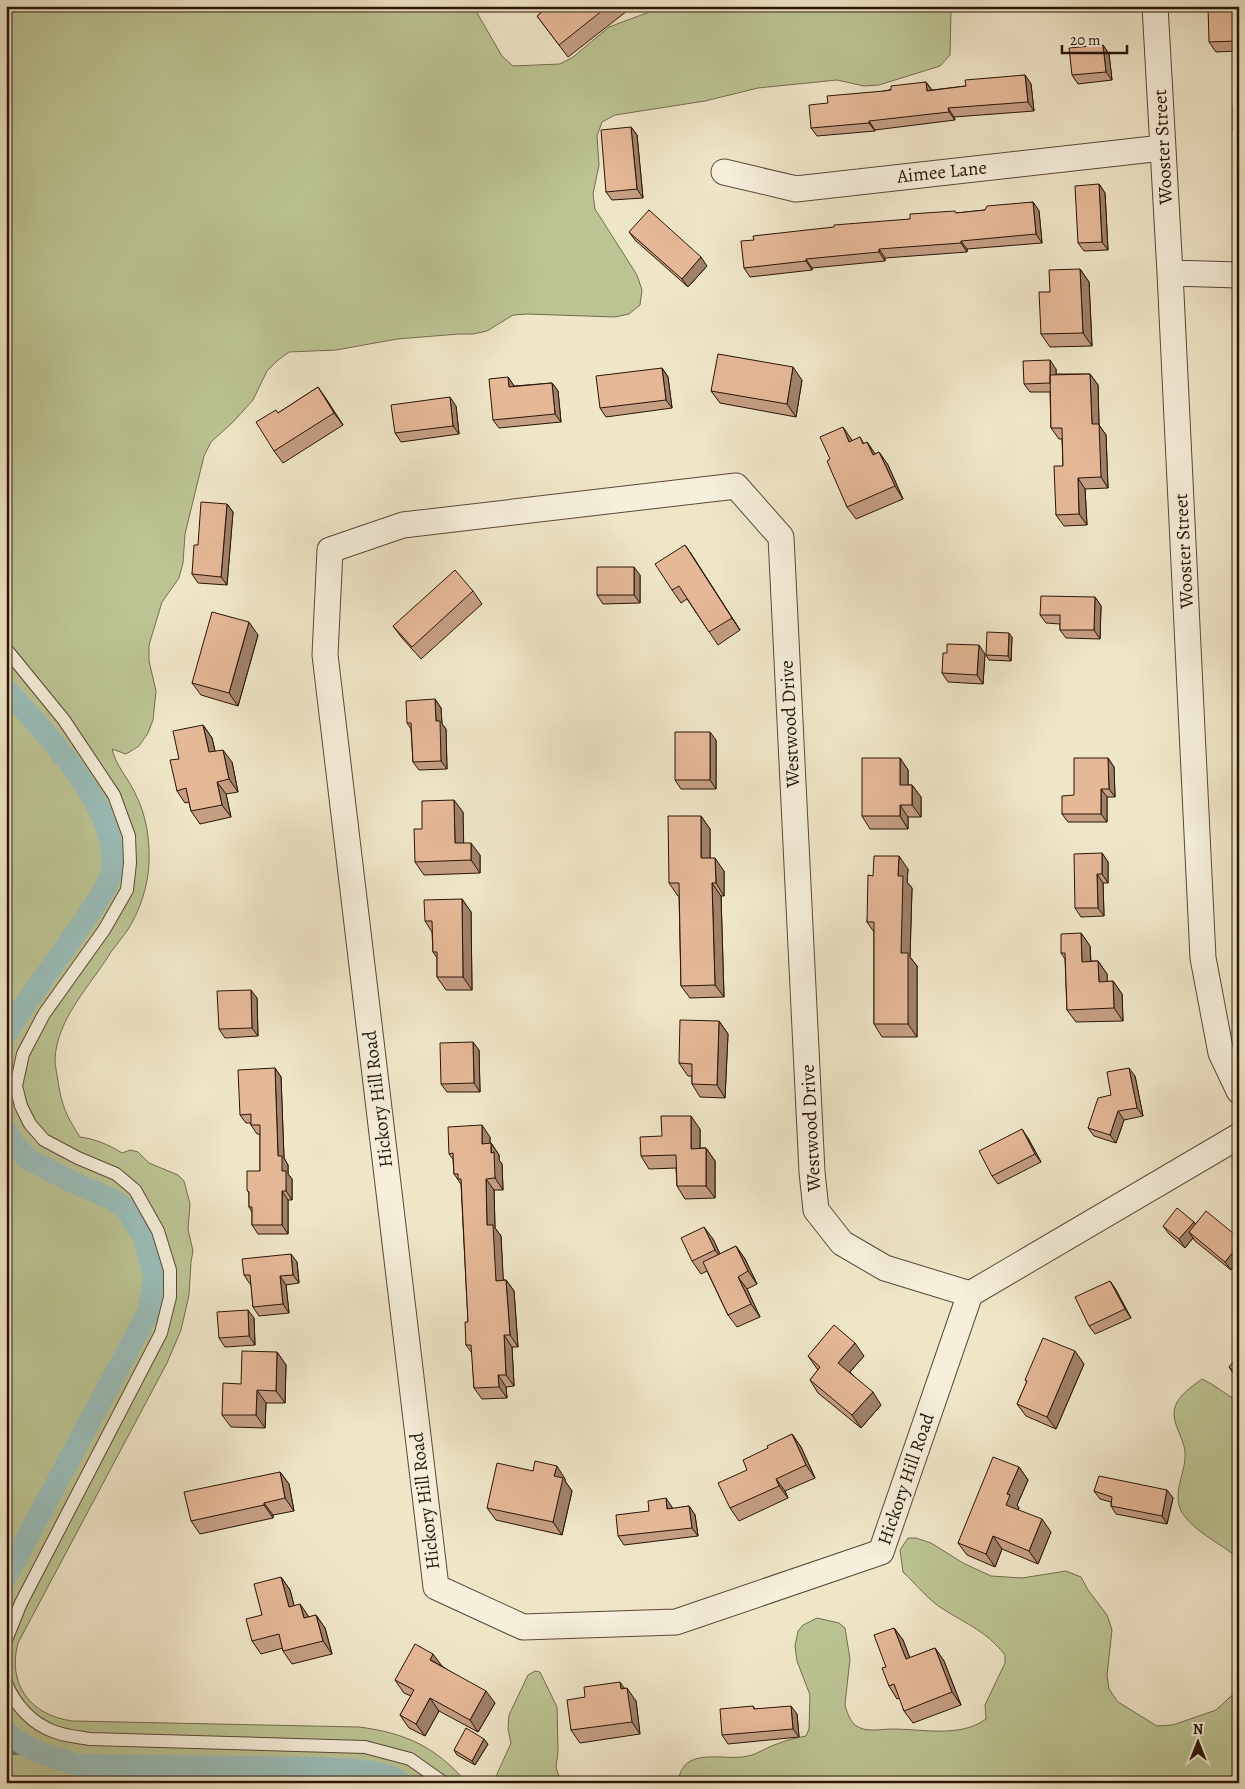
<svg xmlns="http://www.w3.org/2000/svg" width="1245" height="1789" font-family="Alegreya,serif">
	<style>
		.green { fill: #bcc494; stroke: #746c4e }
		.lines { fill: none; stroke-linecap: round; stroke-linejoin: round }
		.stream { stroke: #6e7a72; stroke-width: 6 }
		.canal { stroke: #9abeba; stroke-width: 22 }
		.lane-casing { stroke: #5c4837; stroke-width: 14 }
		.street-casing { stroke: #5c4837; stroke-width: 27 }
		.lane { stroke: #f5efdb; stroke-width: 12 }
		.street { stroke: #f5efdb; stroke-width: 25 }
		.wall { fill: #c59e83; stroke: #2b1407 }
		.shaded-wall { fill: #a0816a; stroke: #2b1407 }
		.building { fill: #e5b898; stroke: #2b1407 }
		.labels { text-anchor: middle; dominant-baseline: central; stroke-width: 4; stroke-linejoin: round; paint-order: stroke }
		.street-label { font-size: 19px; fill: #2b1407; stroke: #f5efdb }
	</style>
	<rect width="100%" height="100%" fill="#efe6c8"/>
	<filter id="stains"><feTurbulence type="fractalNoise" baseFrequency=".004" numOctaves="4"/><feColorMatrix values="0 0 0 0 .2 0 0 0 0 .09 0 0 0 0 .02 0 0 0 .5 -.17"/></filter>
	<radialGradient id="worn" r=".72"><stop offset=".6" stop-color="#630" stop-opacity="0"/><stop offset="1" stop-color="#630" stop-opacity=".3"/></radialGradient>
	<path class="green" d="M6,6H473L502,56L513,66L560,64L573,57L609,27L652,11L658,6H954L951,12L950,55L940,66L879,85L864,86L837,80L758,88L705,101L615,115L602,122L597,136L599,165L593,194L595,209L637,275L642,290L640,305L629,314L615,317L527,314L513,315L487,331L473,334H459L397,339L336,350L289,352L277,361L267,371L253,400L233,422L211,442L204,456L185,534L183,563L179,578L162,602L149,645V661L156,691L153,720L148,733L139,746L126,754L112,749C116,766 128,778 135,793C146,814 150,839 149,863C148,886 140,911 127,931C122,938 116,945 111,952C91,985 57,1018 55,1059C55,1066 57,1074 58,1081C62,1107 66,1115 80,1137C95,1139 110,1145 122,1153L130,1150L138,1152L149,1163L178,1175L184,1181L190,1204L188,1229L193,1251L191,1262L189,1295L181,1330L167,1363L18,1643C7,1684 30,1715 72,1721L359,1727C406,1733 436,1747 467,1783H6Z
		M1202,1379C1216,1385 1225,1395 1239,1401V1559C1221,1543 1197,1534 1183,1514C1171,1497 1184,1476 1185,1458C1187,1443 1174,1428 1174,1414C1174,1398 1190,1388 1202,1379Z
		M908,1538H916L931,1543L963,1563L991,1576L1022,1578L1066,1571L1081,1577L1088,1590L1107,1615L1112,1630L1107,1675L1109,1689L1118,1702L1157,1726L1173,1725L1216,1710L1239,1689V1783H678C682,1744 724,1762 748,1756C758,1754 767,1747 777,1744C786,1740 797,1738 806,1736L809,1729L810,1695L797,1661L795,1646L798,1631L803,1625L817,1618L839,1623L845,1628L850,1659L845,1704C846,1711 850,1720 855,1725C865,1733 880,1729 892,1729C923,1729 960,1738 986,1719L985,1705L1005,1663V1655C986,1631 968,1625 943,1609C928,1600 916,1584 903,1572L900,1550Z
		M535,1671L540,1672L557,1707L558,1752L556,1767L561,1783H493L511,1743L508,1729L509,1715L528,1675Z"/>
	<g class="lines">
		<path class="stream" d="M6,1749L13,1752H37"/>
		<path class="canal" d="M6,689C45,734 124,811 111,875C108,887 87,917 80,927C55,963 29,997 6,1034
			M6,1130L12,1142L28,1159L72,1182L112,1199L126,1209L144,1237L154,1276L149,1311L6,1577
			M6,1731L10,1736L37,1752L78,1765L320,1768L368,1771L392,1777L402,1783"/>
		<g class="lane-casing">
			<path id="lane" d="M6,649L64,720L114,795L129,836L130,863L127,890L104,930L44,1014L23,1054L16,1086L21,1106L30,1124L44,1140L78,1158L116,1174L135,1190L158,1231L170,1270V1297L161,1333L21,1603L6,1640
				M6,1683C15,1705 32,1724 55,1732C66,1736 79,1737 90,1739L365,1747L410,1759L444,1783"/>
		</g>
		<g class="street-casing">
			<path id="street" d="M1155,6L1170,273L1203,958L1221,1053L1239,1091
				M724,172L796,189L1162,148
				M1170,273L1239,275
				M970,1294L885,1268L842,1243L816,1210L812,1172L781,537L736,486L403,525L330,550L325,655L436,1587L523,1627L676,1622L881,1552L970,1294L1239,1136"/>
		</g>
		<use href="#lane" class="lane"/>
		<use href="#street" class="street"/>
	</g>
	<path class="wall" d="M549,6H624L627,11L568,57L537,16Z
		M1239,6V190L1237,188L1236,133L1233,130L1237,106V51L1216,52L1209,42Z
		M1103,45L1109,54L1112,80L1078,84L1072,75Z
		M1025,75L1031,84L1034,111L954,117L955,120L875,130V131L817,136L811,128L828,103L926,82L932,90L966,86Z
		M631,127L637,135L643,198L612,200L606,192Z
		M1099,184L1105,193L1108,250L1084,251L1078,243Z
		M1033,202L1039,211L1042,243L967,249V252L885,258V261L812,268V270L750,277L744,268L754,240L956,213L985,210Z
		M629,232L707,266L688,287L635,240Z
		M1080,269L1089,282L1092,346L1050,347L1041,334L1050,292Z
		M662,368L668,377L672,408L606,417L600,408Z
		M1056,369V374H1090L1098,385L1099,425L1106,435L1108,488L1085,489L1087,525L1064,526L1056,515L1063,466L1062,439H1059L1051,428L1050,392H1030L1024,384Z
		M508,377L514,386L552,383L558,391L561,422L499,428L493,420Z
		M802,380L796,417L720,403L711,391Z
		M318,387L343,425L283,463L274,451L278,413Z
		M456,406L459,434L401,442L395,433Z
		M860,437L864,444L867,442L875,454L879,452L888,465L903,499L856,519L847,507L830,459L852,441Z
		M227,504L233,512L227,585L198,583L192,574L198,545Z
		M685,545L740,630L718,645L687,599L681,603L672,590Z
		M640,575V603L603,604L597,595Z
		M473,591L482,604L421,659L402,638L393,626Z
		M1095,597L1101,606L1100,639L1066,638L1060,630V624L1046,623L1040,615Z
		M258,635L238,706L201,695L192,683Z
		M1012,637L1011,661L989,660L986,655Z
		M947,653L985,654L983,684L948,682L942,673Z
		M435,699L441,708L442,724L446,729L447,769L419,770L413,762L411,729L407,723Z
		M203,725L212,738L215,751L232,762L238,792L226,794L231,817L200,824L191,811L189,802L185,803L177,791L179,759Z
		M716,740V789H681L675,780Z
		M900,758L908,770V785H912L921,797V817H908V829H870L862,816Z
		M1108,758L1114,767L1115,797H1107V822H1068L1062,814L1074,795Z
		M463,812V843L480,855V873L424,875L415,862L422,829Z
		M701,816L710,829V858L724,871V896H721L724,997L690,998L681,986L679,896H678L669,883Z
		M1102,853L1108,862V883H1103L1104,916L1081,917L1075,908Z
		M908,869L907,882L912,888L910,957L917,966V1037H882L874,1024V932L867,922L873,876Z
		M462,899L471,912L472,990H446L437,977V958L433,952L432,932L425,921Z
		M1081,933L1090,946L1091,961H1098L1107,974V982L1113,981L1122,994L1123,1021L1076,1022L1067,1010L1065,959L1061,953Z
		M257,998L258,1036L225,1038L219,1029Z
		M719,1021L728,1034L725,1098L700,1097L692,1084V1076H688L679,1063Z
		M479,1050L480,1092H447L441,1084Z
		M275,1068L281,1077L284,1158L288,1165V1174L292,1179V1200H288V1234H258L252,1225V1212L249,1207V1193L247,1190L260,1171V1134H257L251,1125V1123H246L240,1115Z
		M1135,1076L1143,1116L1124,1120L1116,1143L1094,1136L1088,1128L1111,1095Z
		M700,1129V1148H706L715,1161V1198L685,1199L677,1186L676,1168L649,1169L641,1156L662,1136Z
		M490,1137V1143H491L499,1155V1160L502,1164L503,1190H494L495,1228L501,1236L503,1280H506L514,1291L518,1347H512L514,1386L506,1387L507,1398L482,1399L474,1388L472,1353L466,1345L468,1322L461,1184L454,1174L453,1159L449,1154Z
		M1028,1138L1041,1162L998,1184L992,1176Z
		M1194,1222L1196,1224L1239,1238V1261L1231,1270L1195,1241L1193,1238L1185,1248L1169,1234L1163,1226Z
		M713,1239L720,1254L736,1246L745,1259L757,1284L747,1289L760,1317L737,1327L728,1315L707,1271L701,1274L692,1261Z
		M297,1262L299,1283L286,1285L289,1313L259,1316L253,1307L251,1284H250L244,1275Z
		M1110,1281L1116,1290L1131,1318L1095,1334L1089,1326Z
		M254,1318L255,1345L225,1347L219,1338Z
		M277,1352L286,1365L285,1403H266L265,1428L231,1427L222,1415L241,1384Z
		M808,1356H864L850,1372L881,1405L861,1428L818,1393L810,1380L818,1370Z
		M1239,1356V1379L1235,1376L1229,1367Z
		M1084,1364L1056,1429L1026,1416L1017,1404L1027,1382L1025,1380Z
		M792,1434L801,1447L815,1478L785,1491L788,1498L739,1521L730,1508L747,1470L768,1448Z
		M1019,1467L1028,1480L1017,1505L1019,1508L1018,1510L1051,1532L1038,1564L1002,1549L995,1567L967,1555L958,1543Z
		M280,1472L289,1484L294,1511L273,1515V1518L200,1534L191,1521Z
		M565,1479V1481L572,1491L562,1535L496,1520L487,1508Z
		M1167,1490L1173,1498L1167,1524L1116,1514L1111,1506V1502L1100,1499L1094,1491Z
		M689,1506L695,1515L698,1536L624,1545L618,1536L649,1511L672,1507V1509Z
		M281,1577L290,1590L294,1606L309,1617L316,1615L325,1628L332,1654L292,1664L283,1651V1648L261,1654L252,1641L262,1615Z
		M894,1628L903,1640L910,1658L935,1648L944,1661L961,1705L913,1723L904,1711L900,1698L897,1699L889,1686L886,1667Z
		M442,1666L495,1703L478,1732L439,1711L425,1736L409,1728L400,1715L411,1696L404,1693L395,1680Z
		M625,1688L636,1701L640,1734L580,1743L571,1730L585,1697Z
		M753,1706L755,1709L797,1714L799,1737L728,1744L722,1735Z
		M488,1744L475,1765L457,1755L454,1750Z"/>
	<path class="shaded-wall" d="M1103,45L1109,54L1112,80L1106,72Z
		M1025,75L1031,84L1034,111L1028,102Z
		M926,82L932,91H927Z
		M948,108L954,117L955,120L949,112Z
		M869,121L875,130V131L869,123Z
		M631,127L637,135L643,198L637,189Z
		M1099,184L1105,193L1108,250L1102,242Z
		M1033,202L1039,211L1042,243L1036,234Z
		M961,241L967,249V252L961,243Z
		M879,249L885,258V261L879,252Z
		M701,257L707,266L688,287L682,279Z
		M806,259L812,268V270L806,261Z
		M1080,269L1089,282L1092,346L1083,333Z
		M1050,360L1056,369V391L1050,383Z
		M793,367L802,380L796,417L787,404Z
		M662,368L668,377L672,408L666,400Z
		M1090,374L1098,385L1099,425L1106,435L1108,488L1101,477L1092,424Z
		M508,377L514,386L515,395L509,387Z
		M552,383L558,391L561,422L555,414Z
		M318,387L327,400L343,425L334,413Z
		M450,397L456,406L459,434L453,426Z
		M843,427L852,440L858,455L849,442Z
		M867,442L876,455H873Z
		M879,452L888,465L903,499L895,486Z
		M1078,478L1085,489L1087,525L1079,514Z
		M227,504L233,512L227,585L221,577Z
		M685,545L694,558L740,630L732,618Z
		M634,567L640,575V603L634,595Z
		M1095,597L1101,606L1100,639L1094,630Z
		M249,622L258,635L238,706L229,693Z
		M1009,633L1012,637L1011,661L1008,656Z
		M979,645L985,654L983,684L977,675Z
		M435,699L441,708L442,724L446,729L447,769L441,761L436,721Z
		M203,725L212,738L218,765L209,752Z
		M710,732L716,740V789L710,780Z
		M223,750L232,762L238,792L229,779Z
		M900,758L908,770V797L900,785Z
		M1108,758L1114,767L1115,797L1109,789Z
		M217,782L226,794L231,817L222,805Z
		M912,785L921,797V817L912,805Z
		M1101,789L1107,797V822L1101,814Z
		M454,800L463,812L464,856L455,843Z
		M900,805L908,817V829L900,816Z
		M701,816L710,829V871L701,858Z
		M471,843L480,855V873L471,860Z
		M1102,853L1108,862V883L1102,874Z
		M899,856L908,869L907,882L912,888L910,957L917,966V1037L908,1024L901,953L898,876Z
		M715,858L724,871V896L716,883Z
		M1097,874L1103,883L1104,916L1098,908Z
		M712,883L721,896L724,997L715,985Z
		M462,899L471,912L472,990L463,977Z
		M1081,933L1090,946L1091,974L1082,962Z
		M1098,961L1107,974L1108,995L1099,982Z
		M1113,981L1122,994L1123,1021L1114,1008Z
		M251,990L257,998L258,1036L252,1028Z
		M719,1021L728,1034L725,1098L717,1085Z
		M473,1042L479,1050L480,1092L474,1083Z
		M275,1068L281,1077L284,1158L288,1165V1174L292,1179V1200L286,1191L282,1171L278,1156Z
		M1129,1068L1135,1076L1143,1116L1137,1108Z
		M1118,1111L1124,1120L1116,1143L1110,1135Z
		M691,1116L700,1129V1161L691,1149Z
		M482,1125L490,1137V1155L482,1144Z
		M1022,1129L1028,1138L1041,1162L1035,1154Z
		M491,1143L499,1155V1160L502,1164L503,1190L495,1178L491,1153Z
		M706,1148L715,1161V1198L706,1186Z
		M486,1179L494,1190L495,1228L501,1236L504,1292L496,1281L487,1225Z
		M282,1191L288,1200V1234L282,1225Z
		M1194,1222L1200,1230L1189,1232L1193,1238L1185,1248L1179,1239Z
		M704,1227L713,1239L724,1263L715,1250Z
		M1239,1245V1261L1231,1270L1225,1262Z
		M736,1246L745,1259L757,1284L748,1271Z
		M291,1254L297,1262L299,1283L293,1275Z
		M280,1276L286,1285L289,1313L283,1304Z
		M738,1277L747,1289L760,1317L751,1304Z
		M506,1280L514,1291L518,1347L510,1335Z
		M1110,1281L1116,1290L1131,1318L1125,1309Z
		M248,1310L254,1318L255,1345L249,1336Z
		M504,1335L512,1347L514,1386L506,1375Z
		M855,1343L864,1356L847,1375L838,1363Z
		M1075,1351L1084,1364L1056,1429L1047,1417Z
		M277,1352L286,1365L285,1403L276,1391Z
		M498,1375L506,1387L507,1398L499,1387Z
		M257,1390L266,1403L265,1428L256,1415Z
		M873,1392L881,1405L861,1428L852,1415Z
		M792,1434L801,1447L815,1478L806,1465Z
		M557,1466L565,1479V1481L572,1491L562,1535L553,1522L554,1476Z
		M1019,1467L1028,1480L1017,1505L1019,1508L1015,1517L1006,1505L1007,1494Z
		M280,1472L289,1484L294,1511L285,1498Z
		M776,1479L785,1491L788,1498L779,1486Z
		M1167,1490L1173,1498L1167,1524L1162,1516Z
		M666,1498L672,1507L673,1518L667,1509Z
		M264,1503L273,1515V1518L264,1505Z
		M689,1506L695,1515L698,1536L692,1528Z
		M1042,1519L1051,1532L1038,1564L1029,1551Z
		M993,1536L1002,1549L995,1567L986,1554Z
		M281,1577L290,1590L298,1620L289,1607Z
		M300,1604L309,1617L304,1618Z
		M316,1615L325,1628L332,1654L323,1641Z
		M894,1628L903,1640L915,1672L906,1659Z
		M935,1648L944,1661L961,1705L952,1692Z
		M433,1654L442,1666L430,1660Z
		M620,1682L627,1692V1688L636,1701L640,1734L632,1722L621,1689Z
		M486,1691L495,1703L478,1732L470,1720Z
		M430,1698L439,1711L425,1736L416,1724Z
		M791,1706L797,1714L799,1737L793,1729Z
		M484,1739L488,1744L475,1765L472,1761Z"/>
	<path class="building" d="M549,6H608L559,45L537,16Z
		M1208,6H1239V188H1237L1235,130H1233V106H1237V41L1209,42Z
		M1103,45L1106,72L1072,75L1069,48Z
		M1025,75L1028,102L948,108L949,112L869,121V123L811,128L809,105L828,103L827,96L884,91L891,90V86L926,82L927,91L966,86L965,80Z
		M631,127L637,189L606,192L601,130Z
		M1099,184L1102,242L1078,243L1075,186Z
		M1033,202L1036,234L961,241V243L879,249V252L806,259V261L744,268L741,241L754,240L753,236L834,227V225L910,219V214L955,211L956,213L985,210L987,206Z
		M649,210L701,257L682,279L629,232Z
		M1080,269L1083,333L1041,334L1039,292H1050L1049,270Z
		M718,354L793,367L787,404L711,391Z
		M1050,360V383L1024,384L1023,361Z
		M662,368L666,400L600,408L596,376Z
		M1090,374L1092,424H1099L1101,477L1078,478L1079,514L1056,515L1054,466H1063L1062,428H1051L1050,375Z
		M508,377L509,387L552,383L555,414L493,420L489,379Z
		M318,387L334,413L274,451L256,422L276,410L278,413Z
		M450,397L453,426L395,433L391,405Z
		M843,427L849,442L860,437L863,444L867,442L873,455L879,452L895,486L847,507L827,461L830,459L820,437Z
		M201,502L227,504L221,577L192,574L194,545H198Z
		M685,545L732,618L709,632L679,586L672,590L655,564Z
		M597,567H634V595H597Z
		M455,570L473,591L412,647L393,626Z
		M1041,596L1095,597L1094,630H1060V615H1040Z
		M212,612L249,622L229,693L192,683Z
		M987,632L1009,633L1008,656L986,655Z
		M947,644L979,645L977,675L942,673L943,653H947Z
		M435,699L436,721H440L441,761L413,762L411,723H407L406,701Z
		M203,725L209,752L223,750L229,779L217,782L222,805L191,811L186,788L177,791L170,760L179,759L173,731Z
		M675,732H710V780H675Z
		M862,758H900V785H912V805H900V816H862Z
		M1074,758H1108L1109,789H1101V814H1062V796L1074,795Z
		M454,800L455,843H471V860L415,862L414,829H422V801Z
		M668,816H701V858H715L716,883H712L715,985L681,986L679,883H669Z
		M1102,853V874H1097L1098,908H1075L1074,854Z
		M874,856H899L898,876H903L901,953H908V1024H874V922H867L868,875L873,876Z
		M462,899L463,977H437V952H433L432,921H425L424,900Z
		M1081,933L1082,962L1098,961L1099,982L1113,981L1114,1008L1067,1010L1065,953H1061V934Z
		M251,990L252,1028L219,1029L217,991Z
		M680,1020L719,1021L717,1085L692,1084V1064L679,1063Z
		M473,1042L474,1083L441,1084L440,1043Z
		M275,1068L278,1156H282V1171H286V1191H282V1225H252V1207H249V1192L247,1190V1171H260V1125H251V1114L240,1115L238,1070Z
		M1129,1068L1137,1108L1118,1111L1110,1135L1088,1128L1098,1098L1111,1095L1107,1072Z
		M661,1116H691V1149L706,1148V1186H677L676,1155L641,1156L640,1137L662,1136Z
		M482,1125V1144L491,1143V1153L494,1152L495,1178L486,1179L487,1225H493L496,1281L506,1280L510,1335H504L506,1375H498L499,1387L474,1388L471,1345H466L465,1322H468L461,1179H458V1174H454L453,1153L449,1154L448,1127Z
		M1022,1129L1035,1154L992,1176L979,1151Z
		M1177,1208L1194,1222L1179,1239L1163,1226Z
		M1206,1211L1239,1238V1245L1225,1262L1189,1232Z
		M704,1227L715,1250L692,1261L681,1238Z
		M736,1246L748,1271L738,1277L751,1304L728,1315L703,1262Z
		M291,1254L293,1275L280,1276L283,1304L253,1307L250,1275H244L242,1259Z
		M1110,1281L1125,1309L1089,1326L1075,1297Z
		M248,1310L249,1336L219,1338L217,1312Z
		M834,1325L855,1343L838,1363L873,1392L852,1415L810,1380L820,1367L808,1356Z
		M1043,1338L1075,1351L1047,1417L1017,1404L1027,1381L1025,1380Z
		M242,1351L277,1352L276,1391L257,1390L256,1415H222L223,1383L241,1384Z
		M1239,1356V1375L1229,1367Z
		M792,1434L806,1465L776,1479L779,1486L730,1508L718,1483L747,1470L743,1460L768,1448L767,1446Z
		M993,1457L1019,1467L1007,1494L1010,1495L1006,1505L1042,1519L1029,1551L993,1536L986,1554L958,1543Z
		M535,1461L557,1466L554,1476L563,1478L553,1522L487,1508L497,1463L533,1471Z
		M280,1472L285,1498L264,1503V1505L191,1521L184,1492Z
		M1099,1476L1167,1490L1162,1516L1111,1506L1112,1497L1094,1491Z
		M666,1498L667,1509L689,1506L692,1528L618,1536L616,1515L649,1511L648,1501Z
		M281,1577L289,1607L300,1604L304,1618L316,1615L323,1641L283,1651L279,1634L252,1641L246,1619L262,1615L254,1584Z
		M894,1628L906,1659L935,1648L952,1692L904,1711L894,1684L889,1686L882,1668L886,1667L874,1635Z
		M415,1644L433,1654L430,1660L486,1691L470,1720L430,1698L416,1724L400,1715L414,1690L395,1680Z
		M620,1682L621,1689L627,1688L632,1722L571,1730L567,1700L585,1697L584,1687Z
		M753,1706L754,1709L791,1706L793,1729L722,1735L720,1709Z
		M466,1728L484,1739L472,1761L454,1750Z"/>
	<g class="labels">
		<g class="street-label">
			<text transform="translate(1163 147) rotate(-93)">Wooster Street</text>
			<text transform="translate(942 172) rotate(-6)">Aimee Lane</text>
			<text transform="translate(1184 551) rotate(-93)">Wooster Street</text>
			<text transform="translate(790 724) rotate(-93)">Westwood Drive</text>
			<text transform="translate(378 1099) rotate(-97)">Hickory Hill Road</text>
			<text transform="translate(811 1128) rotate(-93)">Westwood Drive</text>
			<text transform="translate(906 1479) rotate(-71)">Hickory Hill Road</text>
			<text transform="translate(425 1501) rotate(-97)">Hickory Hill Road</text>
		</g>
	</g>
	<rect width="1245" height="1789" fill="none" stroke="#efe6c8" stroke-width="25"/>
	<rect x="8" y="8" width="1230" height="1774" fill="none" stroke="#2b1407" stroke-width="2.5"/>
	<rect x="12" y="12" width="1220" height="1764" fill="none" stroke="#2b1407"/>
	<g transform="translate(1198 1742)" stroke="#f5efdb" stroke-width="4" paint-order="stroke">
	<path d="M0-4L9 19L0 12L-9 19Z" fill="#2b1407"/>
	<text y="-8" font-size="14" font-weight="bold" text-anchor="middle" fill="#2b1407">N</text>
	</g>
	<path d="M1062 45v8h65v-8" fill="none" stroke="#2b1407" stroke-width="2.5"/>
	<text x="1070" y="45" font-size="15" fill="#2b1407" stroke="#f5efdb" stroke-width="4" paint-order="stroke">20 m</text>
	<rect width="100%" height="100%" filter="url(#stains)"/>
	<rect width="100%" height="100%" fill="url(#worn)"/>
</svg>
